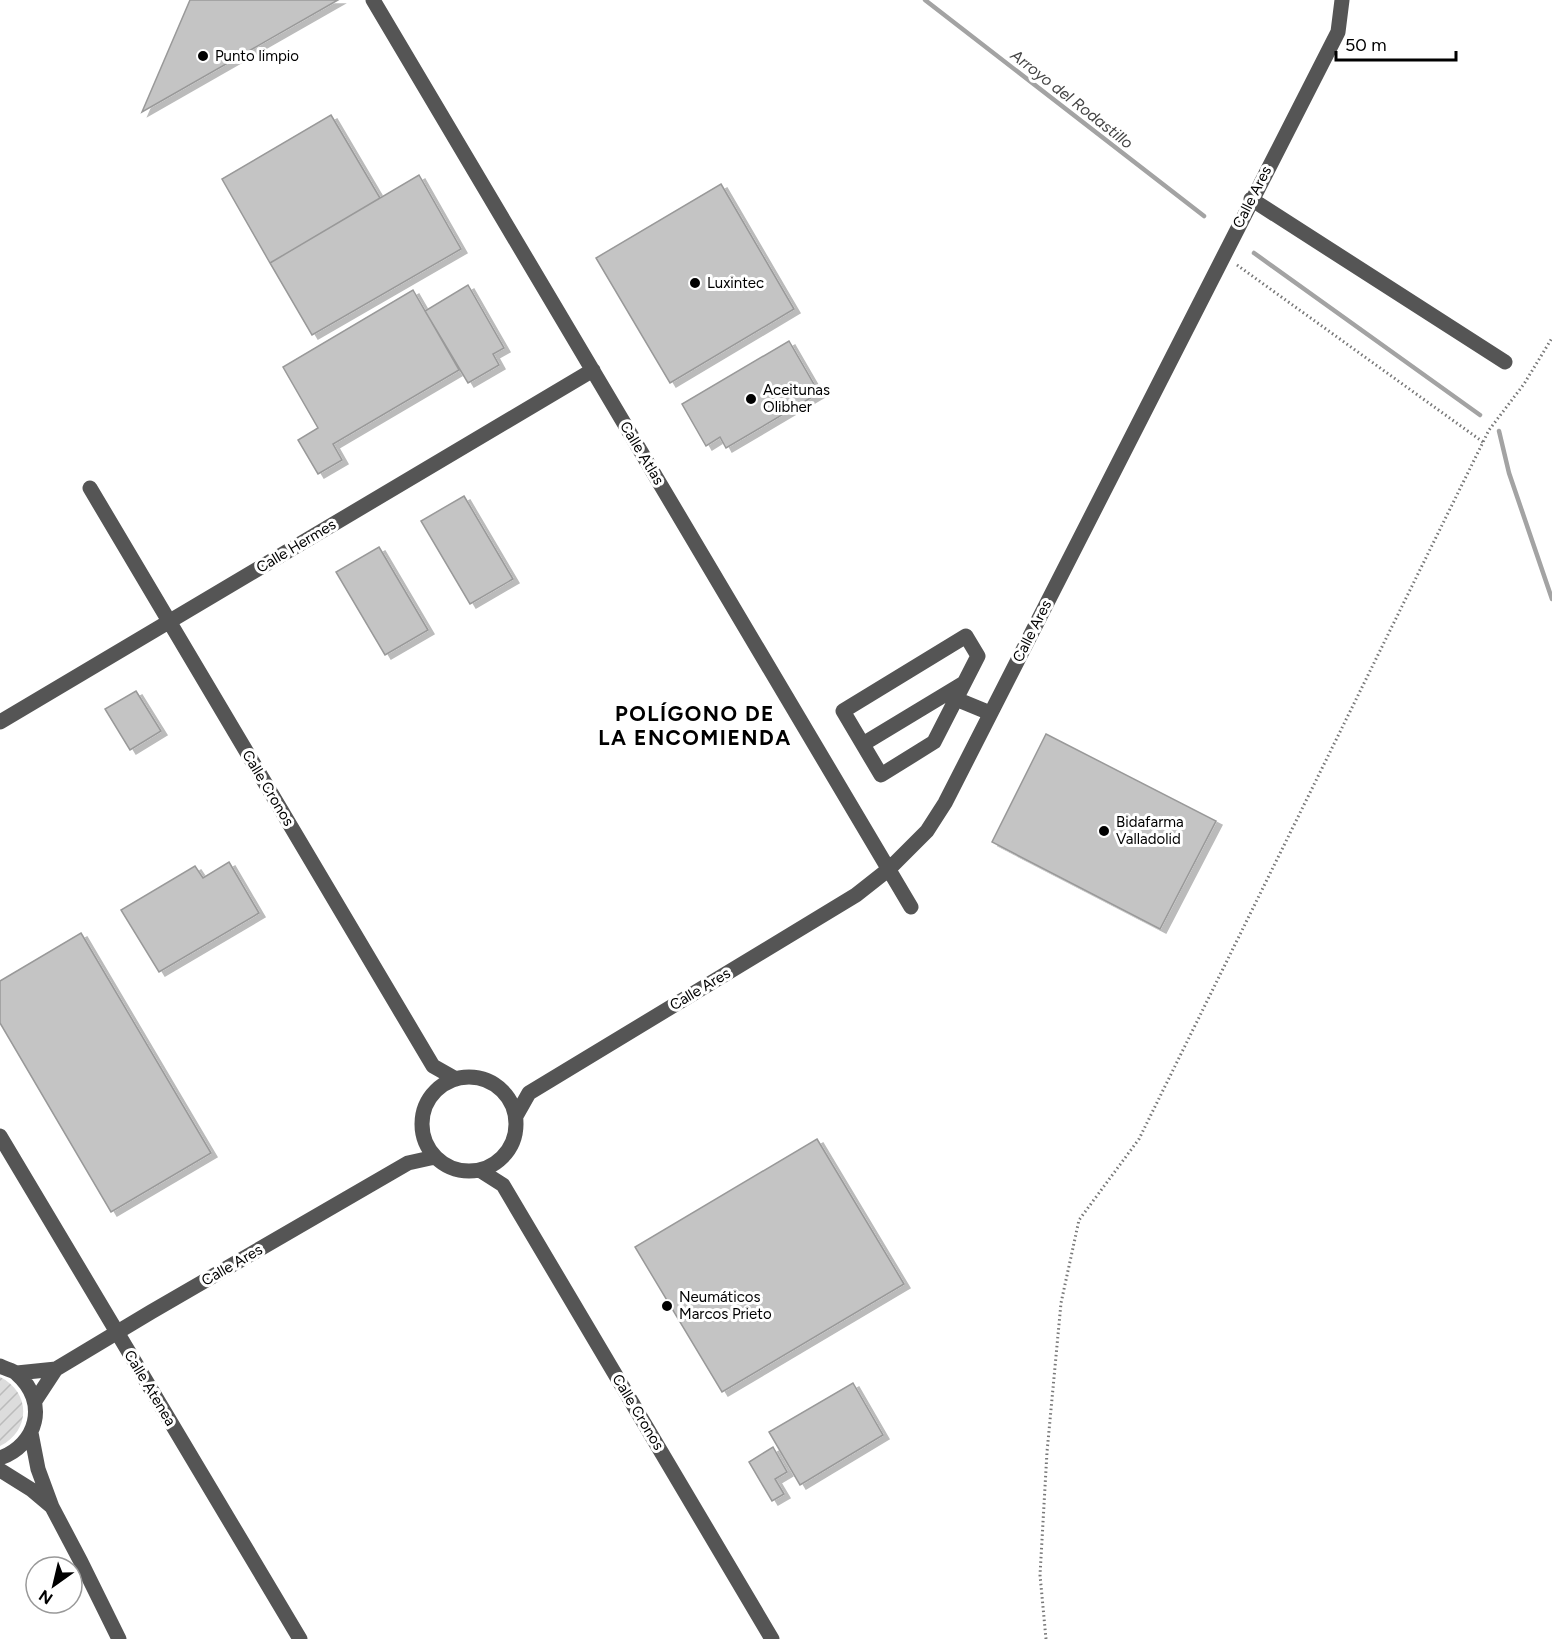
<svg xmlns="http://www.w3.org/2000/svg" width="1552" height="1639" font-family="Figtree,sans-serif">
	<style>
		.garden { fill: url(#garden-furrows) }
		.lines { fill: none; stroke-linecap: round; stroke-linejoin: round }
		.stream { stroke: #a3a3a3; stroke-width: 4.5 }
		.building { fill: #c4c4c4; stroke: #999; stroke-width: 1.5; filter: url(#shadow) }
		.path { stroke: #777; stroke-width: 3; stroke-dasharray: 1.5 3; stroke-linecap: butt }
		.minor { stroke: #555; stroke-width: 15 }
		.poi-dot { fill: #000; stroke: #fff; stroke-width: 2 }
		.labels { text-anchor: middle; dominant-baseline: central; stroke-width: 6; stroke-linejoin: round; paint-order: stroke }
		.poi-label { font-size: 15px; fill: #000; stroke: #fff; text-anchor: start }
		.street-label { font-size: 15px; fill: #000; stroke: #fff }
		.water-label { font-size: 16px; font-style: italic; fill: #444; stroke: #fff }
		.district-label { font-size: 21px; font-weight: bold; letter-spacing: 1.5px; fill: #000; stroke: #fff }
	</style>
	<defs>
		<pattern id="garden-furrows" width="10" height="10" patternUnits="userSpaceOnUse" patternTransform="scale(1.5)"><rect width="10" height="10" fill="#dcdcdc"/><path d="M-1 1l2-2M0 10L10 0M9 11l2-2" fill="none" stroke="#bbb"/></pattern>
		<filter id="shadow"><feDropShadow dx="6" dy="4" stdDeviation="0" flood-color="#0004"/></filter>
	</defs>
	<rect width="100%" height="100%" fill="#fff"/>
	<path class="garden" d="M0,1377C31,1392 31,1431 0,1446Z"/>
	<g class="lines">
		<path class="stream" d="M925,0L1204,216
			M1254,253L1480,415
			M1499,431L1509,473L1552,599"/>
	</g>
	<path class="building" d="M190,0H338L142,112Z
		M331,115L380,198L270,263L222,179Z
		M419,175L461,249L312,335L270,263Z
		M721,184L794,309L670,383L596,258Z
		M468,285L504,348L493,354L499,365L468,383L425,311Z
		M413,290L459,370L333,444L342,460L318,474L298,440L318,428L283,367Z
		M789,341L819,393L726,448L720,437L706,446L682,404Z
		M464,496L513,579L470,604L421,521Z
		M379,547L428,630L385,655L336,572Z
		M136,691L161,731L130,750L105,709Z
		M1046,734L1216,821L1160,929L992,842Z
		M229,862L259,913L159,972L121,910L195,866L203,878Z
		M81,933L211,1153L111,1212L0,1023V981Z
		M817,1139L904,1284L722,1392L635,1247Z
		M853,1383L883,1435L800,1485L769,1432Z
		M773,1447L787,1472L775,1479L784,1494L772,1501L749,1462Z"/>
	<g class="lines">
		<path class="path" d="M1237,265L1483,442
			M1046,1639L1040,1575L1047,1452L1061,1303L1079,1220L1139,1139L1489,430L1524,384L1552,338"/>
		<path class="minor" d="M373,0L911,907
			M1251,199L1505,362
			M90,488L433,1066L456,1079
			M966,636L978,656L934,742L881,775L843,711Z
			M956,699L990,713
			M0,722L593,370
			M863,744L964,683
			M422 1124a47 47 0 1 1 94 0a47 47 0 1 1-94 0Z
			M516,1116L529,1093L856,895L889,869L927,831L945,803L1338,32L1342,0
			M0,1136L300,1639
			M481,1171L503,1185L772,1639
			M0,1366C5,1369 13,1370 17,1374C49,1402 37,1445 0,1458
			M17,1373L56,1369
			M35,1401L56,1369L151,1312L408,1163L435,1157
			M31,1433L38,1469L52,1507L81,1562L119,1639
			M0,1470L32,1490L51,1506"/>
	</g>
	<g class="poi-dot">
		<circle cx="203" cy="56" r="6"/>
		<circle cx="695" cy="283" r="6"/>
		<circle cx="751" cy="399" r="6"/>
		<circle cx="1104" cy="831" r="6"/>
		<circle cx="667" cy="1306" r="6"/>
	</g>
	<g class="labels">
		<g class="poi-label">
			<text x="215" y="56">Punto limpio</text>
			<text x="707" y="283">Luxintec</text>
			<text x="763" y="390">Aceitunas<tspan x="763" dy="17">Olibher</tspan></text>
			<text x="1116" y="822">Bidafarma<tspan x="1116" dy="17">Valladolid</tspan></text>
			<text x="679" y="1297">Neumáticos<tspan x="679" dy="17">Marcos Prieto</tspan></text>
		</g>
		<g class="street-label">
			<text transform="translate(1252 197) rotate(-63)">Calle Ares</text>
			<text transform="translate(642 453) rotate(59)">Calle Atlas</text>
			<text transform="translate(296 546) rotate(-31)">Calle Hermes</text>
			<text transform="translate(1032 631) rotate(-63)">Calle Ares</text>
			<text transform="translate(268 788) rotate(59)">Calle Cronos</text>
			<text transform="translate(700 989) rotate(-31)">Calle Ares</text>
			<text transform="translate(232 1265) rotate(-30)">Calle Ares</text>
			<text transform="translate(150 1388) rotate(59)">Calle Atenea</text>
			<text transform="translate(638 1412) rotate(59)">Calle Cronos</text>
		</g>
		<g class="water-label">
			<text transform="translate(1072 99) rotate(38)">Arroyo del Rodastillo</text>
		</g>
		<g class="district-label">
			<text x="695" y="713">POLÍGONO DE<tspan x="695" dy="24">LA ENCOMIENDA</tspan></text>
		</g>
	</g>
	<g transform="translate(54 1585) rotate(214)"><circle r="28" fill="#ffffff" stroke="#999999" stroke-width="1.5"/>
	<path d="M0-4.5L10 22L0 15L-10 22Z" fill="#000000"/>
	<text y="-9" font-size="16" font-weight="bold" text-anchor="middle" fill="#000000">N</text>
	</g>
	<path d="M1336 51v9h120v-9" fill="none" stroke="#000000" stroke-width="3"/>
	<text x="1345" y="51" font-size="18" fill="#000000" stroke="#ffffff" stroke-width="4.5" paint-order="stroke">50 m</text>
</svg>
